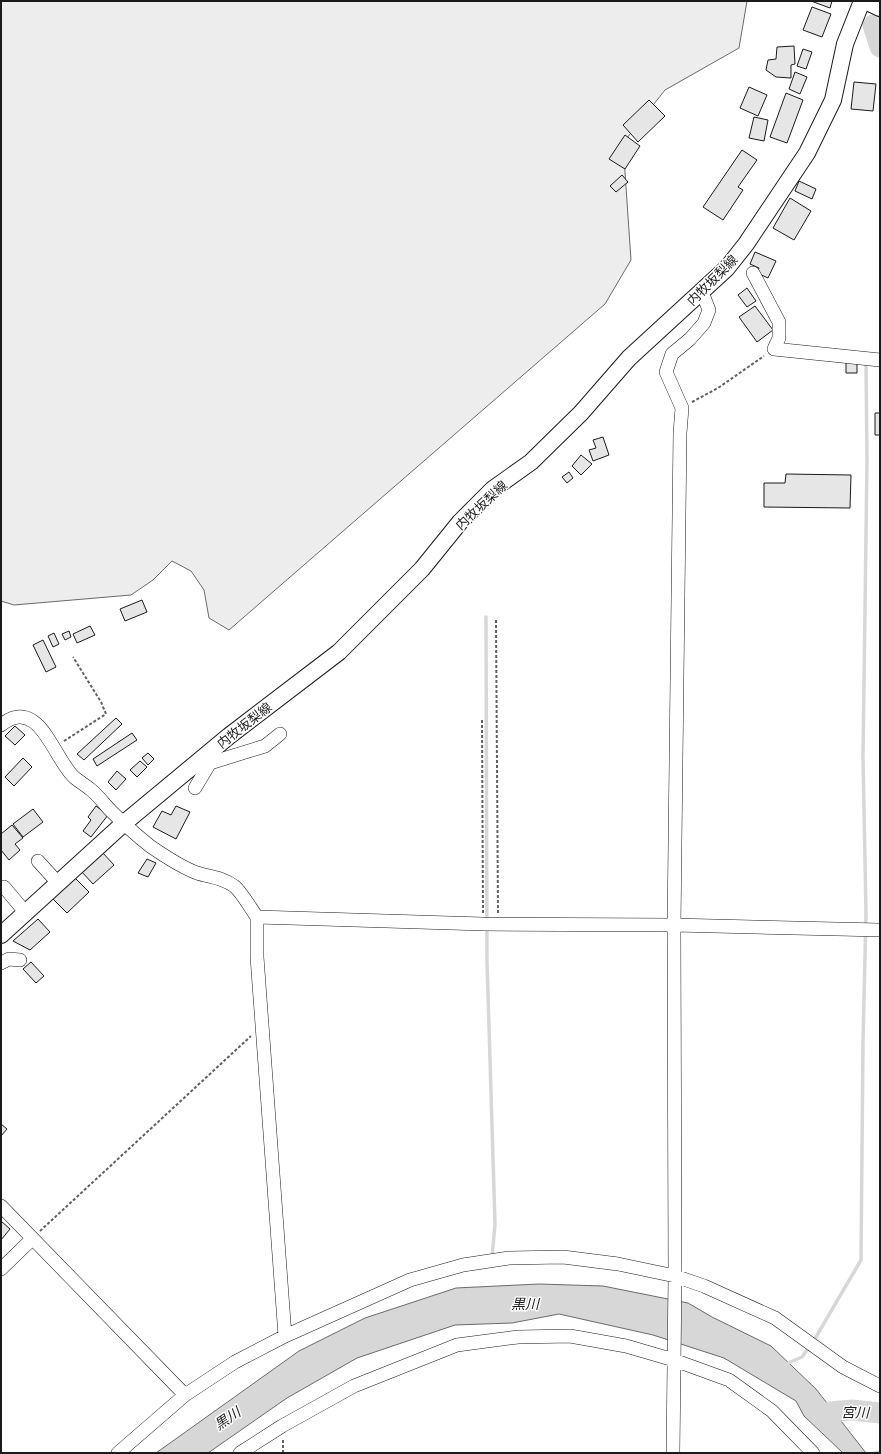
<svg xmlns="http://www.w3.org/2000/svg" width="881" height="1454" font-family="'PT Serif','Noto Sans JP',serif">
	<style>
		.built { fill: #ededed; stroke: #6a6a6a }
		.water { fill: #d7d7d7; stroke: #6a6a6a }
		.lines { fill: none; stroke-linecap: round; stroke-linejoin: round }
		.stream { stroke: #d7d7d7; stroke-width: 3.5 }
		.river { stroke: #d7d7d7; stroke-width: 21 }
		.building { fill: #e6e6e6; stroke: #1a1a1a }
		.minor-casing { stroke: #1a1a1a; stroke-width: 14 }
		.major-casing { stroke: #1a1a1a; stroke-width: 18 }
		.path { stroke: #5f5f5f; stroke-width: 2; stroke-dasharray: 3 2; stroke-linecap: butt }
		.minor { stroke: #fff; stroke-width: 13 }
		.major { stroke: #fff; stroke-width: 16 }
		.labels { text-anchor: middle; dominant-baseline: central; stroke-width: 3; stroke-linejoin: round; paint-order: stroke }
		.street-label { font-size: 13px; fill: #1a1a1a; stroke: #fff }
		.water-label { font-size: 14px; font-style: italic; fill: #1a1a1a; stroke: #fff }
	</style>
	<rect width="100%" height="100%" fill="#fff"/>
	<path class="built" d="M1,1H747L739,48L665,90L623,143L631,260L605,304L229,630L209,618L204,590L191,571L172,561L153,580L131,595L14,605L1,601Z"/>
	<path class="water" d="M539,1284L603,1286L688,1303L712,1317L771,1346L816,1389L866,1453H843L804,1416L796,1401L724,1358L653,1335L559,1314L512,1323L455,1325L357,1358L287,1398L208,1453H156L299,1351L365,1318L456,1288Z"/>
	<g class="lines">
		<path class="stream" d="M873,25L879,12
			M486,617L487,961L495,1224L492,1258
			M813,1342L861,1260L863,1042L866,913L863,757L867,461L866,364
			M786,1364L802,1357L809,1347
			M875,1453L880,1452"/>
		<path class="river" d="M873,25L880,47
			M830,1412L852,1410L880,1413"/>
	</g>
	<path class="building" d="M811,1H832L830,8Z
		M812,7L831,14L822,37L803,30Z
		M794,46L795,64L791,65V78L776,77L766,70L768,60L776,59L777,47Z
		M803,49L812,52L806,69L797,66Z
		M795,72L807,77L800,94L789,89Z
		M854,82L876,84L873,111L851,109Z
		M749,87L767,95L758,116L740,108Z
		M786,93L803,100L787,143L770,137Z
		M649,100L665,116L638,142L623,125Z
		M754,117L768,120L764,141L749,138Z
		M625,135L640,146L625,169L609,159Z
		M742,150L757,160L738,187L743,190L723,220L703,207Z
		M622,175L628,182L616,192L610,186Z
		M799,181L816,189L812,199L795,191Z
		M790,198L811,211L794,240L773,228Z
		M755,252L776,261L768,278L757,273L759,268L750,264Z
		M747,288L756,301L747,307L738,295Z
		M755,306L773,330L757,342L739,317Z
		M857,359V373H846V360Z
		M875,413H880V435H875Z
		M603,437L609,455L593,461L589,450L596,448L593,440Z
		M581,455L592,464L581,475L572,466Z
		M569,472L573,478L567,483L562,477Z
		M786,474L851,475L850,508L764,507V483H785Z
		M142,600L147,612L125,621L120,609Z
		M90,626L95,635L77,643L73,634Z
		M69,631L71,637L65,640L62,634Z
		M54,633L59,644L53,647L48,636Z
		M43,640L56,667L46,672L33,645Z
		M116,718L122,724L84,760L77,754Z
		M15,726L25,735L15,745L5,736Z
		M132,733L137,740L97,766L93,759Z
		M148,753L154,759L148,765L142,758Z
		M23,758L32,767L14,786L5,777Z
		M140,761L147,767L137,777L130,770Z
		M117,771L126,779L116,790L108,782Z
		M96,806L108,815L91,837L83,831L91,820L88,817Z
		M176,806L190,812L176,839L153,827L162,811L171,815Z
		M33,809L43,822L23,837L13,824Z
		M12,825L23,838L15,844L20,850L9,860L1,850V834Z
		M102,852L114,865L93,884L81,871Z
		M147,859L156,863L148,877L138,873Z
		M74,877L89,892L67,913L52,898Z
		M38,919L50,932L30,950L13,941Z
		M31,962L44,976L36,983L23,969Z
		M1,1124L7,1129L1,1136Z
		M1,1221L10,1229L1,1240Z"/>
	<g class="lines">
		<g class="minor-casing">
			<path id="minor" d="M753,273L779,322V338L774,349L880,360
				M1,725C40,694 54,761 75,778C80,782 85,785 90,789C98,795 104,804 111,811C123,823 136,835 150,846C163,855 181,867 197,873C210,877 222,877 234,886C241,891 251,909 257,917
				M204,756L210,763L265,746L280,734
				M195,788L210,763
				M38,861L58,883
				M4,887L25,912
				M1,963L9,959L20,960
				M1,1206L185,1395
				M1,1269L32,1239
				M285,1336L257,957V917L483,924L674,925L880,930
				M118,1453L185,1395L235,1362L285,1336L410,1280L463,1265L509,1258L563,1257L618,1264L675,1276L704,1286L775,1318L843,1367L880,1386
				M240,1453L282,1426L354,1386L457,1345L518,1337L570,1336L626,1346L674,1360L729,1380L772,1411L813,1453
				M673,1453L675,1276L674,925L680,433L682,408L666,372L672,354L690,339L704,323L709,310L702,292"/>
		</g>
		<g class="major-casing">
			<path id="major" d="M865,1L880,8
				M1,935L123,824L229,736L339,652L422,569L460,522L493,489L531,462L581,413L629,358L727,268L746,244L807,153L833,100L845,44L862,1"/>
		</g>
		<path class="path" d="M692,402L718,388L764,356
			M496,620L498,913
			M482,720L483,913
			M64,741L106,714L101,702L73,657
			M40,1231L251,1036
			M283,1440V1453"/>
		<use href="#minor" class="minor"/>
		<use href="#major" class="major"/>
	</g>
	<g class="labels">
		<g class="street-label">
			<text transform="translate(712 280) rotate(-45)">内牧坂梨線</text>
			<text transform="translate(481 505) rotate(-43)">内牧坂梨線</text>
			<text transform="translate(244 725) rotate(-38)">内牧坂梨線</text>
		</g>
		<g class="water-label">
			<text x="525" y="1303">黒川</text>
			<text transform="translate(855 1412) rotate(1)">宮川</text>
			<text transform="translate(227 1418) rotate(-34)">黒川</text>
		</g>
	</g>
	<rect width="881" height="1454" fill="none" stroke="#1a1a1a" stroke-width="4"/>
</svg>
